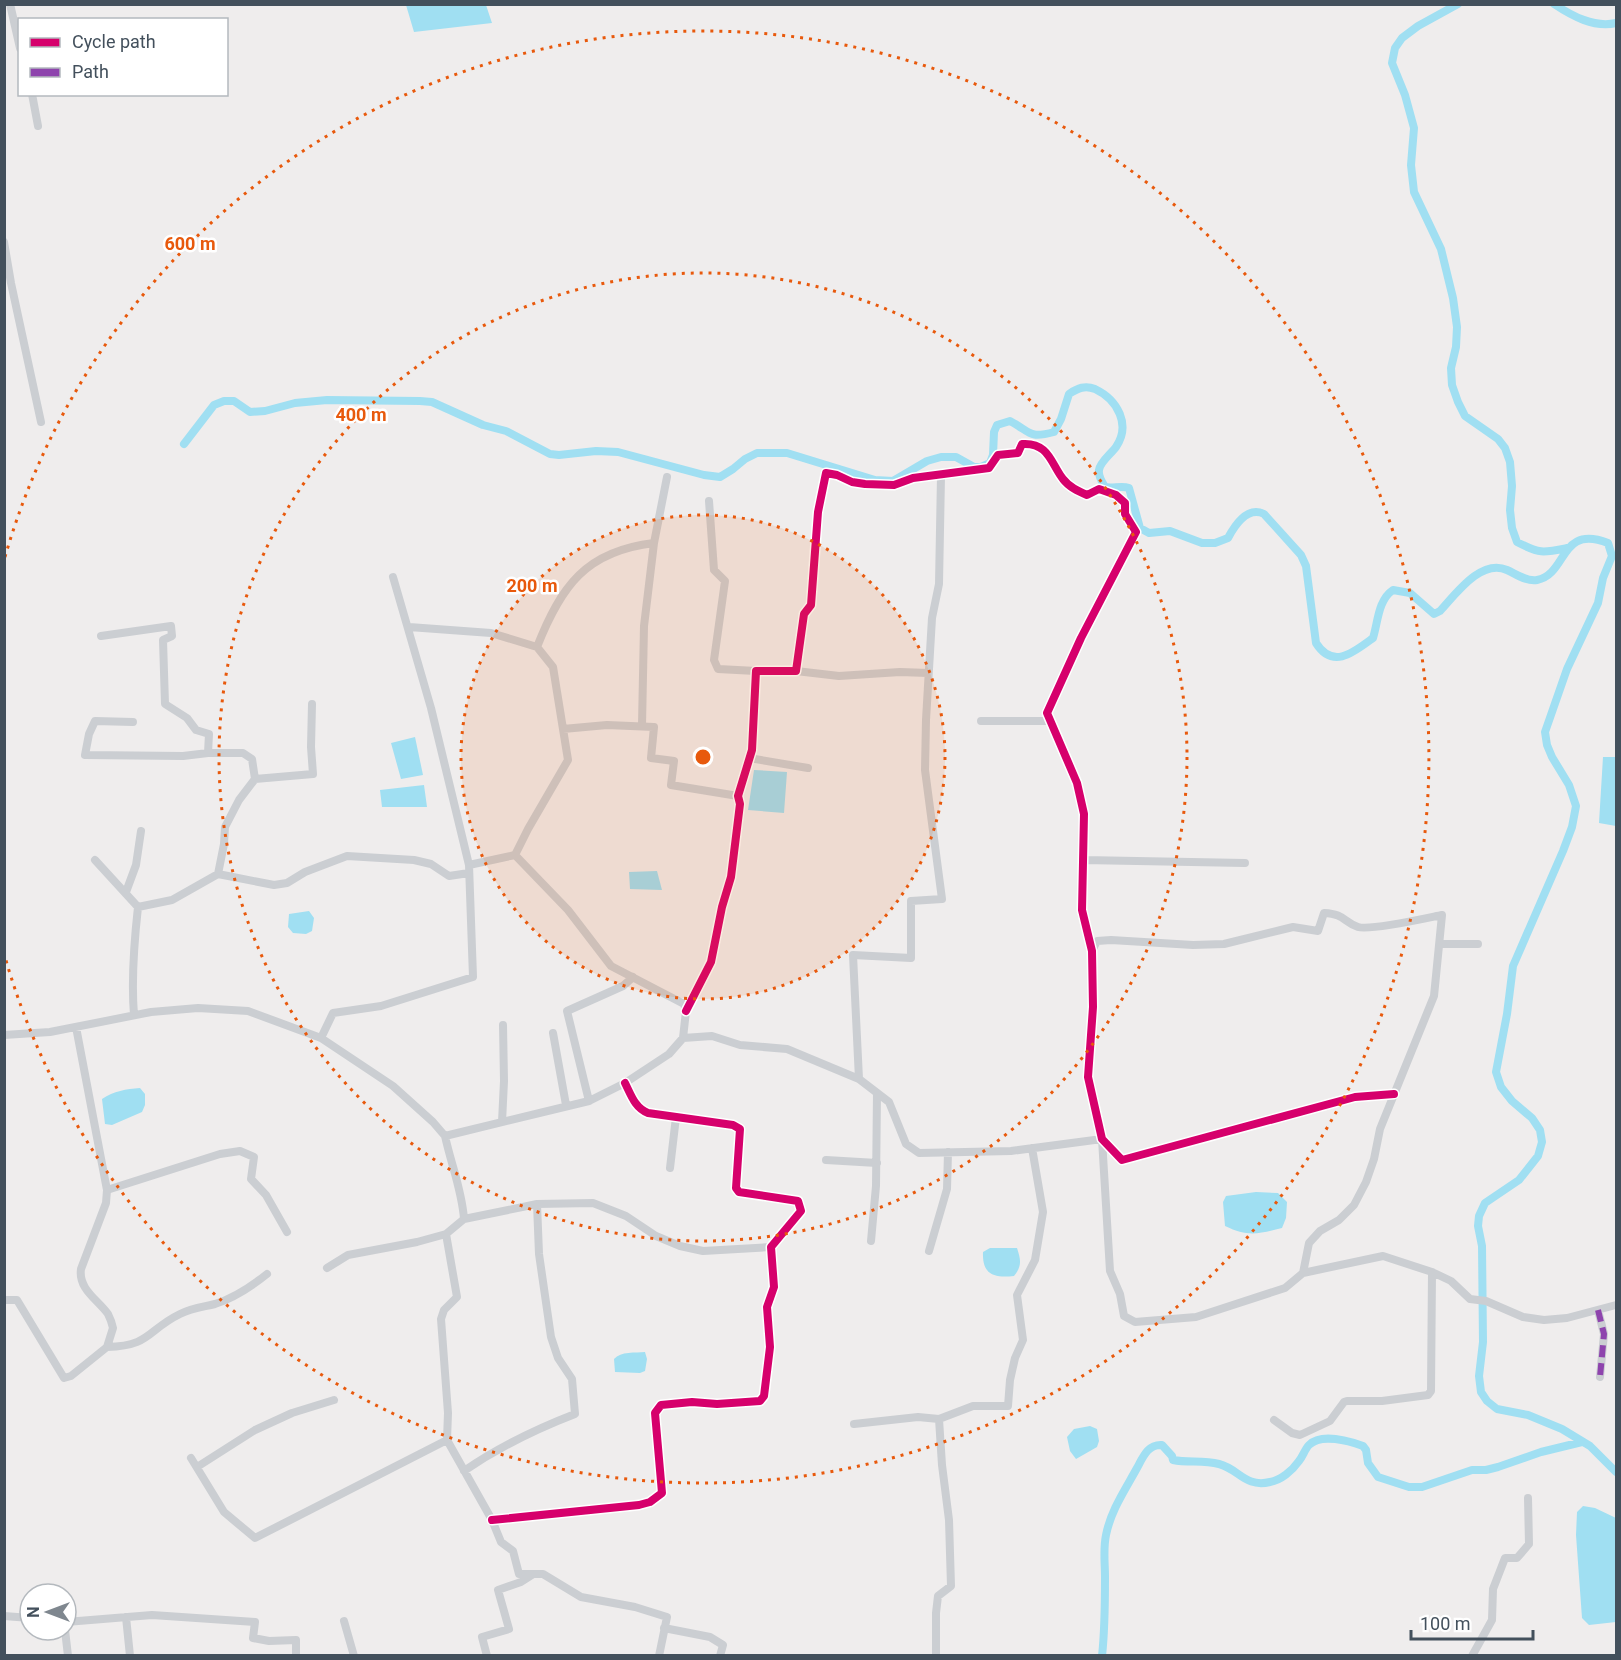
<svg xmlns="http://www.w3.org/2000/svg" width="1621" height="1660" font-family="Roboto,sans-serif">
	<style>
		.water { fill: #a0dff2 }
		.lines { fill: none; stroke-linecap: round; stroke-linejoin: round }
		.canal { stroke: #a0dff2; stroke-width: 8 }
		.street { stroke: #cbced2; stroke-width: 8 }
		.quiet { stroke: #8e44ad; stroke-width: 6; stroke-dasharray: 12 6; stroke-linecap: butt }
		.cycleway-casing { stroke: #fff; stroke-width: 11 }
		.cycleway { stroke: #d6006c; stroke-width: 8 }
		.ring { fill: none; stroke: #e8590c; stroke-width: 3; stroke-dasharray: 3 6 }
		.centre { fill: #e8590c; stroke: #fff; stroke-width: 3 }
		.ring-label { font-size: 18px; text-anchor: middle; font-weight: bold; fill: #e8590c; stroke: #fff; stroke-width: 5; stroke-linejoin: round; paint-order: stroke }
	</style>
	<rect width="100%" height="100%" fill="#efeded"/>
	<path class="water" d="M406,5H486L492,23L414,32Z
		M415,737L423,775L401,779L391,743Z
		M1603,757H1616V826L1599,823Z
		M754,770L787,772L784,813L748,810Z
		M424,785L427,807H382L380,790Z
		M657,871L662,890L630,889L629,872Z
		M309,911L314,918L312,931L306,934L293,933L288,927L289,914Z
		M140,1088L145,1094V1105L142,1112L112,1125L105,1124L102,1099C114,1091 126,1089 140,1088Z
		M1256,1192L1278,1193L1287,1202L1286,1218L1282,1228C1258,1234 1248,1237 1225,1226L1223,1202L1226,1196Z
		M990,1248H1017C1021,1260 1022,1266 1014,1276C994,1278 982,1275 983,1252Z
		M645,1352L647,1359L645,1371L640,1373L615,1372L614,1359C621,1351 635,1353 645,1352Z
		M1090,1426L1097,1429L1099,1441L1097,1447L1076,1459L1070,1451L1067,1437L1074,1429Z
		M1583,1506L1595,1508L1616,1518V1622L1589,1625L1582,1618L1576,1535L1577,1512Z"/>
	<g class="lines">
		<path class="canal" d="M1458,4L1418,26L1402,38L1395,48L1392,63L1405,95L1414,128L1411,165L1414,192L1441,249L1453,298L1457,327L1456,347L1451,368L1452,385L1458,402L1465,416L1498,439L1505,448L1510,462L1512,486L1510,510L1512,528L1517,542C1540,554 1543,553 1567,548
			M1554,4C1572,16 1594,28 1616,23
			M184,444L214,405L224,401H234L250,412L265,411L295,403L327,400L420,401L432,402L483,425L506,431L550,454L559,455L596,451L618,452L704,475L720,477L733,469L745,459L757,453H787L875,480L893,481L927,461L941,457H956L974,467H981L990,463L993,455L994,432L997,425L1010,421C1031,432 1028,439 1054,432L1061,419L1069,394C1078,388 1085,385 1095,389C1118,400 1131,425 1116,447C1111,454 1100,462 1099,470C1098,476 1102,482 1105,487C1113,489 1121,485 1129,488L1140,528L1149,533L1170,531L1202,543H1215L1228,538C1235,525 1248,506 1264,514L1301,555L1306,566L1316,643C1333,670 1354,652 1373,638C1378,622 1378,600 1393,590L1410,593L1434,614L1440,611C1455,595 1481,558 1507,570C1516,574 1527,582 1537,580C1568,574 1559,524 1608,543L1612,556L1603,578L1598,603L1567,669L1545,732L1547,745L1552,757L1569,785L1576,806L1572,827L1563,851L1513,966L1507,1014L1496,1072L1501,1087L1512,1101L1532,1118L1540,1130L1542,1142L1538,1156L1519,1180L1485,1203L1479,1216L1478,1226L1482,1246L1483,1342L1479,1376L1481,1392L1487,1401L1497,1409L1528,1415L1562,1429L1590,1446L1616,1472
			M1102,1656C1105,1629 1105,1603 1105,1577C1105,1563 1103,1549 1106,1535C1111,1510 1125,1490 1137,1468C1143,1457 1148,1444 1162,1445L1172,1456L1173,1460C1188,1463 1203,1460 1219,1464C1239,1469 1245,1488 1270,1482C1281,1480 1292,1471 1299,1461C1303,1456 1305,1449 1309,1445C1321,1433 1349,1441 1363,1446L1366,1450L1368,1463L1378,1477L1409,1487H1422L1472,1470H1486L1498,1467L1541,1452L1582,1442"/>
		<path class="street" d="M10,4L20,48
			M32,94L38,126
			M4,242L11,283L41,422
			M709,501L714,570L725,581L714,660L718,669L756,671
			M409,627L491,633L537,647L553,667L563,729L607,725L654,727L651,758L674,761L671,785L738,796
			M101,636L171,626L172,636L163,640L165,704L187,718L196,730L209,734L208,753H243L252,759L255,779
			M537,647C561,586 586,551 654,543
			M796,671L839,676L900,672L928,673
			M981,721H1049
			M133,722L95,721L89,734L85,755L183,756L208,753
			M642,725L644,626L654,543L667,477
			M749,758L808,768
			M515,855L528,829L568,760L563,729
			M95,860L138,907C134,943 131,979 134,1015
			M1083,860L1245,863
			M469,865L515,855L568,910L611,966L684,1004L686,1011L683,1038
			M218,874L224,844L225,827L239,800L255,779L313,774L311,747L312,704
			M126,892L136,865L141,831
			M138,907L172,900L218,874L274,885L287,883L305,872L347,856L414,860L431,864L449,876L469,873
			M1440,944H1478
			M1092,951L1097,941L1111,940L1193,945L1224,944L1293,927L1318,931L1324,913C1345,914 1343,922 1358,927C1370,931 1427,918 1442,915L1434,996L1380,1129L1374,1159L1366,1182L1354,1205L1339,1220L1320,1231L1309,1243L1303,1273
			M686,1011L711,962L722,907L731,877L740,804L738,796L752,750L756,671H796L804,614L811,605L818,512L826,473L837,475L852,482L865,484L894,485L913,478L989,468L998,455L1018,453L1022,444C1049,442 1051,464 1063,479C1069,487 1078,491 1087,495L1099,489L1116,495L1125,503V514L1136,532L1081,638L1047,713L1077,783L1084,814L1082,910L1092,951L1093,1007L1088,1077L1102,1139L1122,1160L1355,1097L1394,1094
			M553,1033L566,1105
			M4,1035L50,1032L151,1012L198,1008L248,1011L321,1038L393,1086L433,1122L445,1136L589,1101L625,1083L669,1054L683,1038L712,1036L740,1045L787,1049L859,1079L889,1102L906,1144L919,1153L1011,1151L1102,1139L1110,1271L1120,1294L1124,1316L1135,1322L1196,1317L1285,1288L1303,1273L1383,1256L1432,1272L1451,1281L1470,1299L1486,1301L1523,1317L1544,1320L1567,1318L1616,1305
			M321,1038L333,1013L381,1006L473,977L469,865L431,708L393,577
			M859,1079L853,955L911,958V901L942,899L925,770L926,720L932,618L939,584L941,476
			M589,1101L567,1011L623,986L633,977
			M502,1122L504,1081L503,1025
			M445,1136C451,1164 462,1190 464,1219L446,1234L457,1297L444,1310L441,1319L448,1413L447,1440L492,1520L501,1542L513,1551L519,1574H543L581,1597L635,1607L667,1617L659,1656
			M826,1160L877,1163
			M670,1168L676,1117
			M107,1190L220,1154L240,1151L254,1157L251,1179L266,1195L287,1232
			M464,1219L537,1204L593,1203L626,1216L656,1236L680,1246L703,1251L771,1247
			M871,1241L876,1186L877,1093
			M929,1251L947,1189L948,1152
			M327,1268L348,1255L417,1242L446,1234
			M4,1300H17L64,1378L71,1376L107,1347L113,1328C112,1323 110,1318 108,1314C98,1300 78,1289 81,1269L106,1203L107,1190L76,1027
			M1598,1310L1604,1334L1600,1377
			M107,1347C151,1346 147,1330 180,1314C192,1308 203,1307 215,1304C234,1298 252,1286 267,1274
			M1274,1420L1292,1433L1300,1435L1330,1421L1344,1402L1347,1401H1382L1428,1395L1431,1391L1432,1272
			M854,1424L918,1417L939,1419
			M191,1458L224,1512L255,1538L447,1440
			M197,1467L255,1430L292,1413L334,1400
			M464,1471C499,1447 536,1429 575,1414L572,1379L558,1358L551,1337L539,1254L537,1204
			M492,1520L639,1505L650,1502L662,1493L655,1413L661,1405L692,1402L717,1404L760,1401L764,1396L770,1347L767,1307L774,1287L771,1247L801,1211L798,1201L739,1192L736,1188L740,1129L733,1125L648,1113C635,1108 631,1095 625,1083
			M4,1616L30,1618
			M126,1617L130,1656
			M344,1621L354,1656
			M66,1622L152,1615L255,1622L253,1638L269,1641L296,1640V1656
			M664,1628L710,1637L723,1645L720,1656
			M65,1630L68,1656
			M487,1656L482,1637L509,1629L498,1590L521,1582L532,1575
			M936,1656V1613L938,1596L951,1586L949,1520L942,1465L939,1419L973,1406H1008L1010,1380L1015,1358L1023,1340L1017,1295L1035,1260L1043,1212L1032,1148
			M1472,1656L1492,1620L1493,1589L1505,1558H1517L1529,1544L1528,1498"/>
		<path class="quiet" d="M1598,1310L1604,1334L1600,1377"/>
		<g class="cycleway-casing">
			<path id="cycleway" d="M686,1011L711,962L722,907L731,877L740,804L738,796L752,750L756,671H796L804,614L811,605L818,512L826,473L837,475L852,482L865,484L894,485L913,478L989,468L998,455L1018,453L1022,444C1049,442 1051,464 1063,479C1069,487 1078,491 1087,495L1099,489L1116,495L1125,503V514L1136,532L1081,638L1047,713L1077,783L1084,814L1082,910L1092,951L1093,1007L1088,1077L1102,1139L1122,1160L1355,1097L1394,1094
				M492,1520L639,1505L650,1502L662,1493L655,1413L661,1405L692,1402L717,1404L760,1401L764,1396L770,1347L767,1307L774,1287L771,1247L801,1211L798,1201L739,1192L736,1188L740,1129L733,1125L648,1113C635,1108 631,1095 625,1083"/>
		</g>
		<use href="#cycleway" class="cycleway"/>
	</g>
	<circle cx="703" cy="757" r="242" fill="#e8590c" fill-opacity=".12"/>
	<g class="ring">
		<circle cx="703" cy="757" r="242"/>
		<circle cx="703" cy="757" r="484"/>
		<path d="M5 557A726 726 0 1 1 5 957"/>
	</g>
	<circle cx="703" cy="757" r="9" class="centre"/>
	<g class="ring-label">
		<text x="190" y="250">600 m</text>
		<text x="361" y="421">400 m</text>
		<text x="532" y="592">200 m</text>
	</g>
	<rect width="1621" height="1660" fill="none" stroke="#43505c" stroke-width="12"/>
	<rect x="18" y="18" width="210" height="78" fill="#ffffff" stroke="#b4b9be" stroke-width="1.5"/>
	<rect x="30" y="38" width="30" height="9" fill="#d6006c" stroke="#b4b9be" stroke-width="1.5"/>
	<text x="72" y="48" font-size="18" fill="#43505c">Cycle path</text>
	<rect x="30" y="68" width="30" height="9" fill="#8e44ad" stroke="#b4b9be" stroke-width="1.5"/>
	<text x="72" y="78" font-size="18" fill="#43505c">Path</text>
	<g transform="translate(48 1612) rotate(270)"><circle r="28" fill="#ffffff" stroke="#b4b9be" stroke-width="1.5"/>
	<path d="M0-4.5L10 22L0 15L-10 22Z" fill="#7f878f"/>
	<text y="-9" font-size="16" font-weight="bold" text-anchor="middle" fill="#43505c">N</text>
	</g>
	<path d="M1411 1630v9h122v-9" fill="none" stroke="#43505c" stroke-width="3"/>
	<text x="1420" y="1630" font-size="18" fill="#43505c" stroke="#ffffff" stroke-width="4.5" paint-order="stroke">100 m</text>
</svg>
